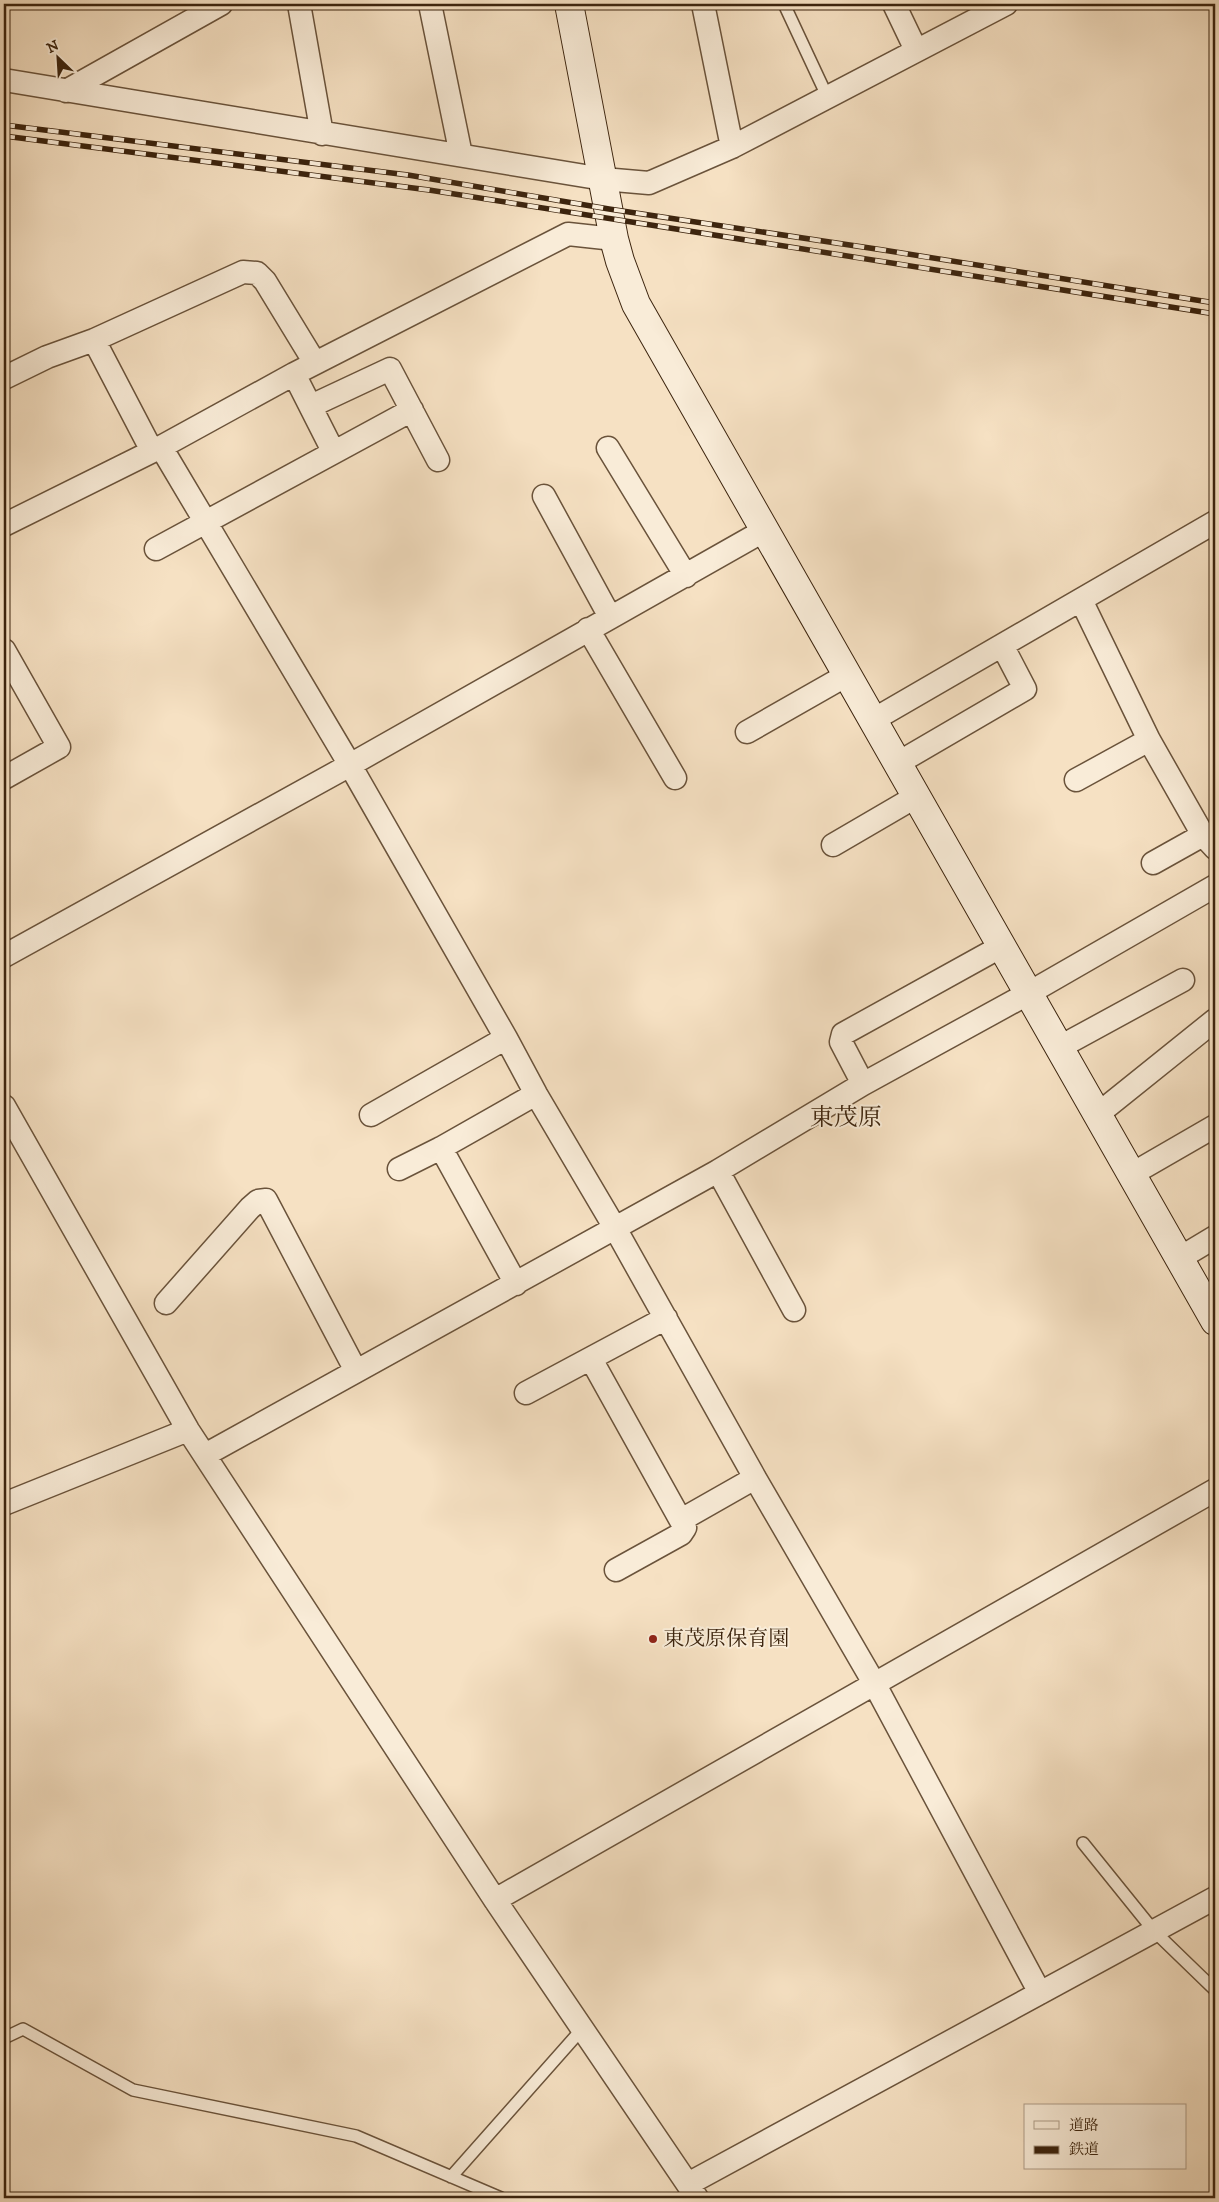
<svg xmlns="http://www.w3.org/2000/svg" width="1219" height="2202" font-family="'IM FELL DW Pica','Noto Serif JP',serif">
	<style>
		.lines { fill: none; stroke-linecap: round; stroke-linejoin: round }
		.lane-casing { stroke: #6a533b; stroke-width: 14 }
		.street-casing { stroke: #6a533b; stroke-width: 25 }
		.secondary-casing { stroke: #3c240e; stroke-width: 30 }
		.lane { stroke: #f9ecd8; stroke-width: 11 }
		.street { stroke: #f9ecd8; stroke-width: 22 }
		.secondary { stroke: #f9ecd8; stroke-width: 28 }
		.rail-casing { stroke: #3c240e; stroke-width: 5.5 }
		.rail { stroke: #f9ecd8; stroke-width: 4; stroke-dasharray: 11; stroke-linecap: butt }
		.poi-dot { fill: #8f2418; stroke: #f9ecd8; stroke-width: 2 }
		.labels { text-anchor: middle; dominant-baseline: central; stroke-width: 4; stroke-linejoin: round; paint-order: stroke }
		.poi-label { font-size: 21px; fill: #3c240e; stroke: #f9ecd8; text-anchor: start }
		.quarter-label { font-size: 24px; fill: #3c240e; stroke: #f9ecd8 }
	</style>
	<rect width="100%" height="100%" fill="#f6e1c3"/>
	<filter id="stains"><feTurbulence type="fractalNoise" baseFrequency=".004" numOctaves="4"/><feColorMatrix values="0 0 0 0 .2 0 0 0 0 .09 0 0 0 0 .02 0 0 0 .5 -.17"/></filter>
	<radialGradient id="worn" r=".72"><stop offset=".6" stop-color="#630" stop-opacity="0"/><stop offset="1" stop-color="#630" stop-opacity=".3"/></radialGradient>
	<g class="lines">
		<g class="lane-casing">
			<path id="lane" d="M784,4L827,96
				M1083,1843L1154,1931L1215,1990
				M4,2038L23,2029L133,2090L356,2136L501,2198
				M451,2177L582,2029"/>
		</g>
		<g class="street-casing">
			<path id="street" d="M299,4L322,134
				M430,4L461,155
				M703,4L732,147
				M894,4L916,50
				M4,80L603,179L649,183L732,147L1006,4
				M66,91L221,4
				M94,340L152,451
				M294,374L333,451
				M4,378L47,357L94,340L243,272L257,273L265,281L315,363
				M311,406L390,369L438,460
				M161,447L350,765L506,1038L536,1094L615,1228L755,1478L874,1683L1040,1993
				M608,448L686,576
				M544,496L610,617
				M4,525L161,447L294,374L568,234L614,239
				M156,549L412,410
				M1081,600L1149,740L1203,835L1215,848
				M588,629L675,778
				M4,650L59,747L4,778
				M873,720L1215,522
				M747,732L847,675
				M898,763L1025,689L1003,647
				M1076,780L1149,740
				M833,845L917,796
				M1153,863L1203,835
				M4,956L350,765L765,530
				M1060,1047L1183,980
				M863,1084L841,1042L843,1034L1002,946
				M4,1106L188,1430L495,1900L697,2198
				M1098,1114L1215,1020
				M371,1115L506,1038
				M441,1148L516,1284
				M399,1169L441,1148L536,1094
				M718,1171L794,1310
				M1132,1174L1215,1126
				M1180,1258L1215,1237
				M166,1303L250,1208L258,1201L266,1200L356,1371
				M591,1359L685,1528L681,1534L616,1570
				M526,1393L666,1318
				M205,1455L718,1171L863,1084L1029,993L1215,886
				M4,1504L188,1430
				M681,1520L755,1478
				M495,1900L1215,1490
				M688,2184L1215,1898"/>
		</g>
		<g class="secondary-casing">
			<path id="secondary" d="M569,4L614,239L620,261L636,304L1215,1321"/>
		</g>
		<use href="#lane" class="lane"/>
		<use href="#street" class="street"/>
		<use href="#secondary" class="secondary"/>
		<g class="rail-casing">
			<path id="rail" d="M4,125L408,175L609,209L883,250L1215,303
				M4,136L429,190L1215,314"/>
		</g>
		<use href="#rail" class="rail"/>
	</g>
	<circle class="poi-dot" cx="653" cy="1639" r="5"/>
	<g class="labels">
		<g class="poi-label">
			<text x="663" y="1639">東茂原保育園</text>
		</g>
		<g class="quarter-label">
			<text x="846" y="1118">東茂原</text>
		</g>
	</g>
	<rect width="1219" height="2202" fill="none" stroke="#f6e1c3" stroke-width="20"/>
	<rect x="5" y="5" width="1209" height="2192" fill="none" stroke="#3c240e" stroke-width="2.5"/>
	<rect x="10" y="10" width="1199" height="2182" fill="none" stroke="#3c240e"/>
	<rect x="1024" y="2104" width="162" height="65" fill="#f9ecd8" stroke="#ad9c87"/>
	<rect x="1034" y="2121" width="25" height="8" fill="#f9ecd8" stroke="#ad9c87"/>
	<text x="1069" y="2130" font-size="15" fill="#3c240e">道路</text>
	<rect x="1034" y="2146" width="25" height="8" fill="#3c240e" stroke="#ad9c87"/>
	<text x="1069" y="2154" font-size="15" fill="#3c240e">鉄道</text>
	<g transform="translate(58 58) rotate(335)" stroke="#f9ecd8" stroke-width="4" paint-order="stroke">
	<path d="M0-4L9 19L0 12L-9 19Z" fill="#3c240e"/>
	<text y="-8" font-size="14" font-weight="bold" text-anchor="middle" fill="#3c240e">N</text>
	</g>
	<rect width="100%" height="100%" filter="url(#stains)"/>
	<rect width="100%" height="100%" fill="url(#worn)"/>
</svg>
